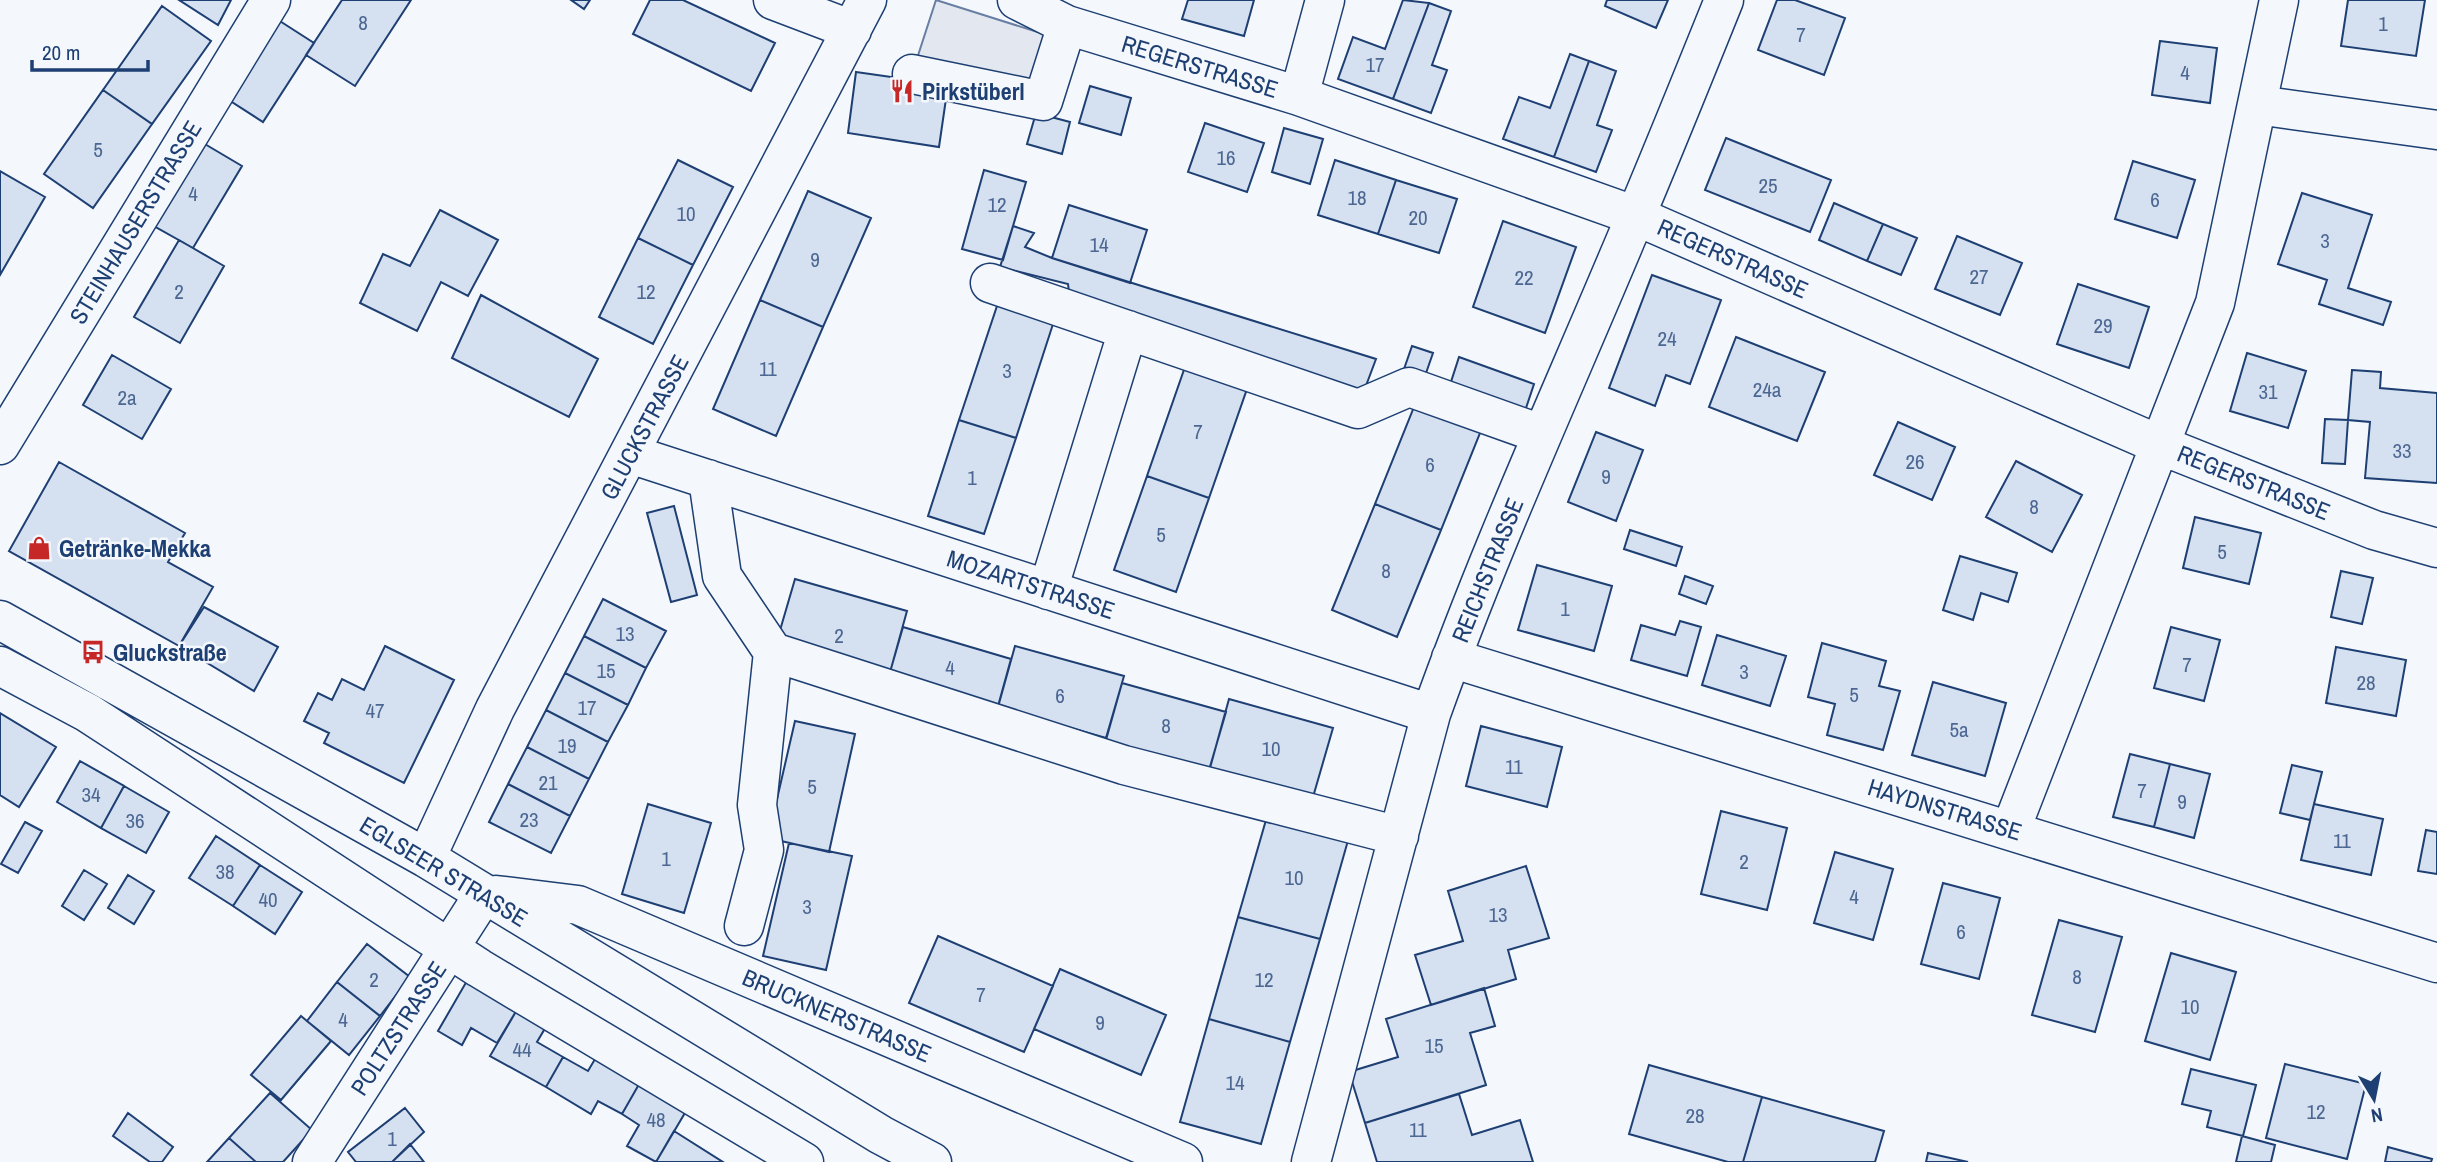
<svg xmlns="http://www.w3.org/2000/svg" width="2437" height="1162" font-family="'Archivo Narrow',sans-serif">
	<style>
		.parking { fill: #e3e8f0; stroke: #687fa3; stroke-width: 2 }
		.building { fill: #d5e0f0; stroke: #1d3f73; stroke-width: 2 }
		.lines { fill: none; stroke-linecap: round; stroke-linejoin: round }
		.minor-casing { stroke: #1d3f73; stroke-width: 41 }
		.minor { stroke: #f4f7fb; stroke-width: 38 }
		.labels { text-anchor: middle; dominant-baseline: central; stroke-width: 5; stroke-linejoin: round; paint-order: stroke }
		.number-label { font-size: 21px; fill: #4b6792 }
		.street-label { font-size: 24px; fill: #1d3f73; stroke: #f4f7fb }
		.poi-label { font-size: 24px; font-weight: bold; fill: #1d3f73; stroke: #f4f7fb; text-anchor: start }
	</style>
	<rect width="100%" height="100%" fill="#f4f7fb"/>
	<path class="parking" d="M936,0L1063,40L1043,101L912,74Z"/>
	<path class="building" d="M179,0H231L218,25Z
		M342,0H411L355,86L306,55Z
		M571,0H590L584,9Z
		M650,0H683L775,43L751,91L633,34Z
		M1188,0H1254L1244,36L1182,19Z
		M1403,0L1429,3L1393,99L1338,79L1353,37L1385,49Z
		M1607,0H1668L1656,28L1605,6Z
		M1777,0H1795L1845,18L1824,75L1758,50Z
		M2348,0H2425L2416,56L2341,46Z
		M1429,3L1451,11L1432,65L1447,70L1431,113L1393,99Z
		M162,6L211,41L152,124L103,90Z
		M272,16L314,43L263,122L221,95Z
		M2160,41L2217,48L2210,103L2152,95Z
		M1570,54L1589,61L1554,157L1503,139L1519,97L1550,108Z
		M1589,61L1616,71L1597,125L1612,130L1596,172L1554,157Z
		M856,72L948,85L939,147L848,133Z
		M1090,86L1131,98L1121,135L1079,123Z
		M103,90L152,124L93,208L44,174Z
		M1036,113L1070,122L1062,154L1027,144Z
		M1205,123L1264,143L1247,192L1188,172Z
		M1284,128L1323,139L1310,184L1272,172Z
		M193,137L242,166L193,248L145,221Z
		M1726,138L1831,180L1810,232L1705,190Z
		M678,160L733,187L693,265L638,238Z
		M1335,160L1396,180L1378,234L1318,215Z
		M2133,161L2195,180L2177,238L2115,219Z
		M984,170L1026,182L1003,260L962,249Z
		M0,171L45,197L0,275Z
		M1396,180L1457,199L1439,253L1378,234Z
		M808,191L871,218L823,327L760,300Z
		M2302,193L2372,215L2348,288L2391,302L2383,325L2319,304L2327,280L2278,264Z
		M1834,203L1883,224L1867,261L1819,240Z
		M1069,205L1147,230L1130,283L1052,258Z
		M440,210L498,240L468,296L441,282L417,331L360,303L383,254L410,266Z
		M1503,221L1576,247L1545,333L1473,307Z
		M1883,224L1917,238L1901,275L1867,261Z
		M1013,226L1034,233L1025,247L1052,258L1376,359L1364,391L1069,292L1068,284L1000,267Z
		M1957,236L2022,263L2000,315L1935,289Z
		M638,238L693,265L653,344L599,317Z
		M179,240L224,266L180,343L134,317Z
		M1652,275L1721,300L1690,384L1666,375L1655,406L1609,388Z
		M2078,284L2149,307L2129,368L2057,344Z
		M481,295L598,359L569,417L452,358Z
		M760,300L823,327L776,436L713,409Z
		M998,303L1054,321L1016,438L959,420Z
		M1736,337L1825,372L1797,441L1709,407Z
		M1412,346L1433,353L1425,376L1404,369Z
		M2247,353L2306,371L2288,428L2230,411Z
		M112,355L171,389L142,439L83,405Z
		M1459,357L1534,384L1525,411L1450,385Z
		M1186,364L1248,386L1209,498L1147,476Z
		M2352,370L2381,372L2380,388L2437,393V483L2365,478L2370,422L2348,420Z
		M1418,397L1484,423L1441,530L1375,504Z
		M2325,419L2348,420L2345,464L2322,463Z
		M959,420L1016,438L984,534L928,516Z
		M1898,422L1955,447L1932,500L1874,475Z
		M1596,432L1643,450L1616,521L1568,502Z
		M2016,461L2082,495L2052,552L1986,517Z
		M59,462L185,533L168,562L213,587L179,646L9,551Z
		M1147,476L1209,498L1176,592L1114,570Z
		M1375,504L1441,530L1397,637L1332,610Z
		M674,506L697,595L671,602L647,513Z
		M2195,517L2261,533L2249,584L2183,568Z
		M1630,530L1682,547L1676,566L1624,549Z
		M1960,556L2017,573L2008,602L1981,593L1973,620L1943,610Z
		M1537,565L1612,586L1594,651L1518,630Z
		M2341,571L2373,578L2362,624L2331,617Z
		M1685,576L1713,586L1706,604L1679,594Z
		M795,579L907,611L889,676L776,644Z
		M603,599L666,631L646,668L584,636Z
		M204,607L278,647L254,691L179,646Z
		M1680,621L1701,627L1687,676L1631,660L1641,625L1675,635Z
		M903,627L1011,659L995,717L886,686Z
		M2171,627L2220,640L2204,701L2154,688Z
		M1717,635L1786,656L1770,706L1702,685Z
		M584,636L646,668L628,705L565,673Z
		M1822,643L1886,661L1879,686L1900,691L1883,750L1827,735L1835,704L1808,697Z
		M385,646L454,680L404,783L324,743L329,733L304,721L318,693L332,700L342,679L364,690Z
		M1015,646L1124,676L1106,738L998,707Z
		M2336,647L2406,660L2396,716L2326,703Z
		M565,673L628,705L608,742L546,710Z
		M1933,682L2006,703L1985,776L1912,755Z
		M1122,683L1226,712L1207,777L1104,747Z
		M1229,699L1333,728L1313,797L1210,768Z
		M546,710L608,742L589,779L527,747Z
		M0,713L56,747L19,807L0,795Z
		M795,721L855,734L829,852L768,838Z
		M1481,726L1562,747L1547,807L1466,786Z
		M527,747L589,779L570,816L508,784Z
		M2130,754L2170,764L2154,827L2113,817Z
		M80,761L124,786L101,828L57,802Z
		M2170,764L2210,774L2194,838L2154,827Z
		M2292,765L2322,772L2310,820L2280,813Z
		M508,784L570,816L551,853L489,822Z
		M124,786L169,812L146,853L101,828Z
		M648,804L711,823L684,913L622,894Z
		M2314,804L2383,819L2371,875L2301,860Z
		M1721,811L1787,828L1767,910L1701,894Z
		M1268,813L1349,837L1320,939L1238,917Z
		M25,822L42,831L18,873L1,864Z
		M2426,830L2437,832V874L2418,871Z
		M216,836L260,865L233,906L189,878Z
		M789,843L852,856L826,970L763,956Z
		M1835,852L1893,869L1873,940L1814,923Z
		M260,865L302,892L275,934L233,906Z
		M1526,866L1549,938L1508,950L1516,979L1431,1005L1415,955L1463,941L1448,891Z
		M84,870L107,884L84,920L62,906Z
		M128,875L154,891L134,924L108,908Z
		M1943,883L2000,898L1979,979L1921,964Z
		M1238,917L1320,939L1290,1042L1209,1019Z
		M2059,920L2122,937L2095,1032L2032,1015Z
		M938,936L1053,986L1024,1052L909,1003Z
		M367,944L410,977L380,1016L337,982Z
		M2171,953L2236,972L2210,1060L2145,1041Z
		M1060,969L1166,1015L1141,1075L1034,1029Z
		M468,979L518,1008L497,1043L471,1028L462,1045L438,1031Z
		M337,982L380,1016L349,1055L307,1021Z
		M1484,988L1495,1026L1470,1033L1486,1085L1365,1123L1349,1072L1398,1057L1386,1019Z
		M518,1008L547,1025L537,1042L563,1057L546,1087L490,1056Z
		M301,1016L331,1041L281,1100L251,1075Z
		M1209,1019L1290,1042L1261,1144L1180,1122Z
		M598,1054L642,1079L622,1114L598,1101L591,1114L546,1087L563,1057L588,1071Z
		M2285,1064L2366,1084L2347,1159L2266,1138Z
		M1649,1065L1762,1097L1743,1162H1728L1629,1134Z
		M2191,1069L2256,1085L2243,1136L2207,1127L2211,1111L2182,1104Z
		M642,1079L689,1106L656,1162L627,1146L639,1125L622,1114Z
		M270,1093L312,1130L283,1162H256L229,1138Z
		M1459,1094L1472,1135L1520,1120L1533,1162H1377L1365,1123Z
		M1762,1097L1884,1131L1875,1162H1743Z
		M405,1108L424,1132L392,1162H356L348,1152Z
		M128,1113L173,1147L162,1162H150L113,1136Z
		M674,1131L723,1162H656Z
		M2242,1136L2275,1145L2271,1162H2236Z
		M229,1138L256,1162H207Z
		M410,1144L424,1162H392Z
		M2388,1147L2432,1159L2431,1162H2385Z
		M1928,1153L1968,1162H1926Z"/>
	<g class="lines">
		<g class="minor-casing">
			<path id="minor" d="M773,0L852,30
				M1017,0L1067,25L1299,96L1636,216L2160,445L2374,530L2437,548
				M912,74L1043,101L1067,25
				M1299,96L1325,0
				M2257,105L2437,130
				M990,283L1358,409L1409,387L1541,434
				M0,445L271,0
				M630,454L1431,714
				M708,479L722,576L773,652L1124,765L1399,836
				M1048,590L1128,330
				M0,620L426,858L881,1135L932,1162
				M1451,658L2437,963
				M0,666L88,713L479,968L804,1162
				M2011,829L2215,303L2279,0
				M426,858L495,709L867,0
				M496,895L578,905L1183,1162
				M744,926L764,850L757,805L773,652
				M312,1162L484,894
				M1311,1162L1431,714C1491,545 1567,381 1636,215C1666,144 1695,72 1724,0"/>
		</g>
		<use href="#minor" class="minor"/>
	</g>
	<defs>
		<g id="restaurant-bare" transform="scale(1.89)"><path d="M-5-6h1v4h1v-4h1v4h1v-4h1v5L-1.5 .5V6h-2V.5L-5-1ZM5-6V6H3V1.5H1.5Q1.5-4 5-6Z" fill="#c62828" stroke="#f4f7fb" stroke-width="2.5" paint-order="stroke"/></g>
		<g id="shop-bare" transform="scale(1.89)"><path d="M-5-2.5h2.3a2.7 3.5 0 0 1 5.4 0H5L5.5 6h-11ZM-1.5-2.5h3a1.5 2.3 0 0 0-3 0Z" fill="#c62828" stroke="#f4f7fb" stroke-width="2.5" paint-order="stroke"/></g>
		<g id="bus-bare" transform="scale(1.89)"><path d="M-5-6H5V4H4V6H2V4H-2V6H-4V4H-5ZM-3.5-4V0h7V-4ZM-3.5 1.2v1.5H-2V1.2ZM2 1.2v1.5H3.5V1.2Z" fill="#c62828" stroke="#f4f7fb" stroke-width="2.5" paint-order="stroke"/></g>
	</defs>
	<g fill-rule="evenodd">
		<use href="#restaurant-bare" x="902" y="91"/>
		<use href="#shop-bare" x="39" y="548"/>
		<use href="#bus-bare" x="93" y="652"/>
	</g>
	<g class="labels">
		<g class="number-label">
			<text x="363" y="22">8</text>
			<text x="2383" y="23">1</text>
			<text x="1801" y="34">7</text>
			<text x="1375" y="64">17</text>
			<text x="2185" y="72">4</text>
			<text x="98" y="149">5</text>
			<text x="1226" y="157">16</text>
			<text x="1768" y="185">25</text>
			<text x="193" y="193">4</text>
			<text x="1357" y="197">18</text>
			<text x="2155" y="199">6</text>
			<text x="997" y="204">12</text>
			<text x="686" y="213">10</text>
			<text x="1418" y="217">20</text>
			<text x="2325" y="240">3</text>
			<text x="1099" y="244">14</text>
			<text x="815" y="259">9</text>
			<text x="1979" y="276">27</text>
			<text x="1524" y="277">22</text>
			<text x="179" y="291">2</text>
			<text x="646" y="291">12</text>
			<text x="2103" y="325">29</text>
			<text x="1667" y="338">24</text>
			<text x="768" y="368">11</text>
			<text x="1007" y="370">3</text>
			<text x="1767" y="389">24a</text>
			<text x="2268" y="391">31</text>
			<text x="127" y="397">2a</text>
			<text x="1198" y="431">7</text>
			<text x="2402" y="450">33</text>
			<text x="1915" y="461">26</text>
			<text x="1430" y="464">6</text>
			<text x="1606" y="476">9</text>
			<text x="972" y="477">1</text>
			<text x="2034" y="506">8</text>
			<text x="1161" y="534">5</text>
			<text x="2222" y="551">5</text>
			<text x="1386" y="570">8</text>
			<text x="1565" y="608">1</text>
			<text x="625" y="633">13</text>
			<text x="839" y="635">2</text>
			<text x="2187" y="664">7</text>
			<text x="950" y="667">4</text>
			<text x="606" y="670">15</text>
			<text x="1744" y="671">3</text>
			<text x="2366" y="682">28</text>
			<text x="1854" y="694">5</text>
			<text x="1060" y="695">6</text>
			<text x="587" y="707">17</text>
			<text x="375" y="710">47</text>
			<text x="1166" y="725">8</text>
			<text x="1959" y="729">5a</text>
			<text x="567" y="745">19</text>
			<text x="1271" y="748">10</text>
			<text x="1514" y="766">11</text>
			<text x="548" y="782">21</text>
			<text x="812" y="786">5</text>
			<text x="2142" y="790">7</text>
			<text x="91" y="794">34</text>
			<text x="2182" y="801">9</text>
			<text x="529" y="819">23</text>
			<text x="135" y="820">36</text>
			<text x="2342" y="840">11</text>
			<text x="666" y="858">1</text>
			<text x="1744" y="861">2</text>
			<text x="225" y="871">38</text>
			<text x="1294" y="877">10</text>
			<text x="1854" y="896">4</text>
			<text x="268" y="899">40</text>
			<text x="807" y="906">3</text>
			<text x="1498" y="914">13</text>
			<text x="1961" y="931">6</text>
			<text x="2077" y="976">8</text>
			<text x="374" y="979">2</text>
			<text x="1264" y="979">12</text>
			<text x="981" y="994">7</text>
			<text x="2190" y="1006">10</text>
			<text x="343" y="1019">4</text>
			<text x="1100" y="1022">9</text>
			<text x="1434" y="1045">15</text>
			<text x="522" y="1049">44</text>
			<text x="1235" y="1082">14</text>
			<text x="2316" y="1111">12</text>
			<text x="1695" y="1115">28</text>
			<text x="656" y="1119">48</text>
			<text x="1418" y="1129">11</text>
			<text x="392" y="1138">1</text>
		</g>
		<g class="street-label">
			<text transform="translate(1200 66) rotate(17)">REGERSTRASSE</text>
			<text transform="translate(135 222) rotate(-59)">STEINHAUSERSTRASSE</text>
			<text transform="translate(1733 258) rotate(24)">REGERSTRASSE</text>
			<text transform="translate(644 427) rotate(-62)">GLUCKSTRASSE</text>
			<text transform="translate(2254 482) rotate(22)">REGERSTRASSE</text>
			<text transform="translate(1487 570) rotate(-68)">REICHSTRASSE</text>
			<text transform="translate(1031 584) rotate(18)">MOZARTSTRASSE</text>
			<text transform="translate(1945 809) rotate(17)">HAYDNSTRASSE</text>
			<text transform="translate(444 871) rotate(31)">EGLSEER STRASSE</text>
			<text transform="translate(837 1015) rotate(23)">BRUCKNERSTRASSE</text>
			<text transform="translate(398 1028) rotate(-57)">POLTZSTRASSE</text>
		</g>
		<g class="poi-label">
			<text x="922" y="91">Pirkstüberl</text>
			<text x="59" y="548">Getränke-Mekka</text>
			<text x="113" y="652">Gluckstraße</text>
		</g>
	</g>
	<g transform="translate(2374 1099) rotate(170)" stroke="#f4f7fb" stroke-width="5" paint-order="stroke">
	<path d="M0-5L12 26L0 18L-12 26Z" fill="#1d3f73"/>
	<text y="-10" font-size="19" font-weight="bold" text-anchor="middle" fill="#1d3f73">N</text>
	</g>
	<path d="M32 60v10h116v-10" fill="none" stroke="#1d3f73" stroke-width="3.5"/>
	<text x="42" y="60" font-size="21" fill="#1d3f73" stroke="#f4f7fb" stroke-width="5" paint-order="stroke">20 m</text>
</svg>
